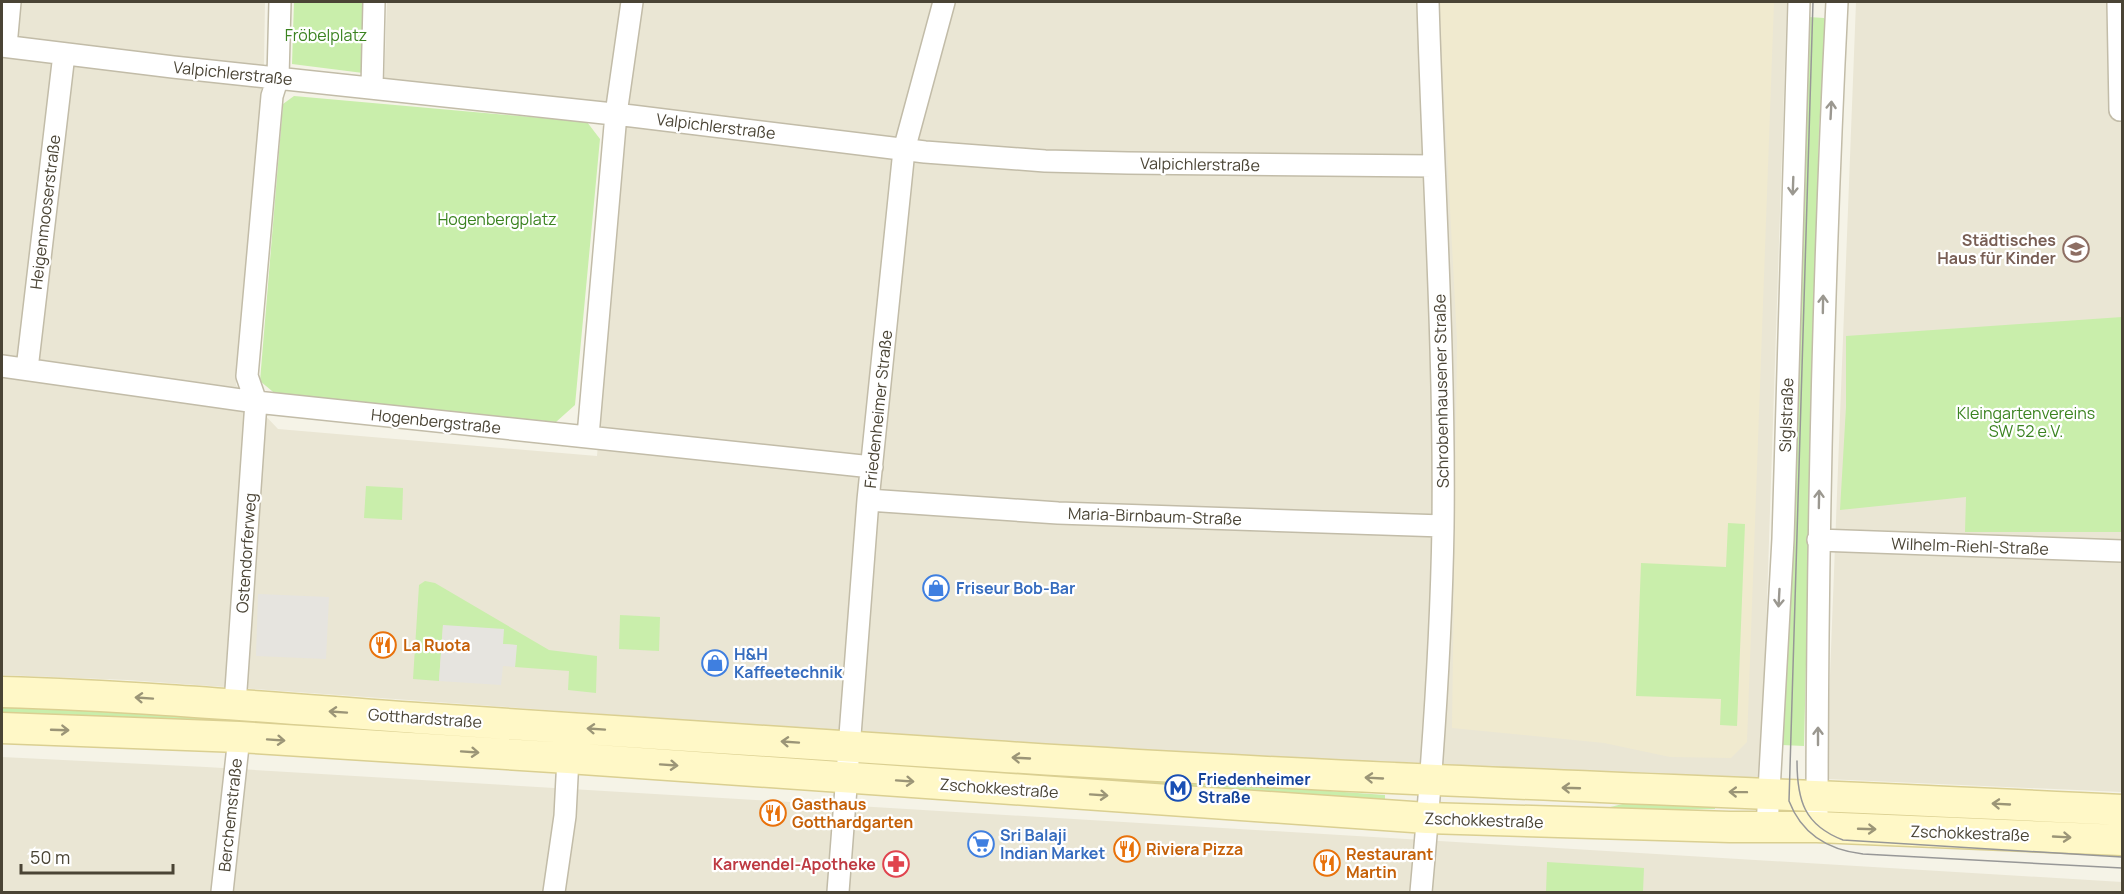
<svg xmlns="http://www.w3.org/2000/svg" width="2124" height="894" font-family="Manrope,sans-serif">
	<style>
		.residential { fill: #eae6d4 }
		.education { fill: #f0eacf }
		.green { fill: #c9eeab }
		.parking { fill: #e6e4df }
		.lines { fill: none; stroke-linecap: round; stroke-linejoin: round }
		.minor-casing { stroke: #c2bca8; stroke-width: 24 }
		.secondary-casing { stroke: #dacf91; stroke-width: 33 }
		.minor { stroke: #fff; stroke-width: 21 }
		.secondary { stroke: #fff8c7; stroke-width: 30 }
		.tram { stroke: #979797; stroke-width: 1.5 }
		.oneway { stroke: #9b9890 }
		.oneway2 { stroke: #9b9577 }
		.labels { text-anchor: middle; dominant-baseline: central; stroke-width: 4.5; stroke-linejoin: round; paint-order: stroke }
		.park-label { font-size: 16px; fill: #3b8320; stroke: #fff }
		.street-label { font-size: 16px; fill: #4a4435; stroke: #fff }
		.education-label { font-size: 16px; font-weight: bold; fill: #785e54; stroke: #fff; text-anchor: end }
		.shop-label { font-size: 16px; font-weight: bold; fill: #366cbe; stroke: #fff; text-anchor: start }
		.food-label { font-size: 16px; font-weight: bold; fill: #c56008; stroke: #fff; text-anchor: start }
		.transit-label { font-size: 16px; font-weight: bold; fill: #164399; stroke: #fff; text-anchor: start }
		.health-label { font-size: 16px; font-weight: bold; fill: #be3a42; stroke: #fff; text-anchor: end }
	</style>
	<rect width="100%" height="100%" fill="#f5f3e7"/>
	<path class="residential" d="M2,2H265L264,63L236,385L278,429L597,456L626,109L384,85L387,2H1787L1761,781L1417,772L127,680L2,675Z
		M1856,2H2122V792L1826,779Z
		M2,757L206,767L2122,882V892H2Z"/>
	<path class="education" d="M1439,2H1774L1747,742L1731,758L1670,757L1604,743L1452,728L1457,340Z"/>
	<path class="green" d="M294,2H365L363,73L292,64Z
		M1809,17L1824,18L1827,23L1819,130L1804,746L1782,745Z
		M294,96L587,122L600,139L575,405L556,422L278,396L260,381L283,104Z
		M2122,317V532H1965L1966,497L1840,510L1846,407V336Z
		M366,486L403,488L402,520L364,518Z
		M1728,523L1745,524L1737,726L1720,725L1721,699L1636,696L1641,563L1726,567Z
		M425,581L435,583L549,650L597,656L596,693L568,690L569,671L515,667L516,645L503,644L443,625L439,681L413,679L419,585Z
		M620,615L660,617L659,651L619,649Z
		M2,702L243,718L238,727L2,714Z
		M1150,778L1385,795V800L1260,791L1233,797L1124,784Z
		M1631,802L1715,804V809L1485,813V804L1602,809Z
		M1547,862L1644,868L1643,892H1546Z"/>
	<path class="parking" d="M258,594L329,597L326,659L256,656Z
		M443,625L504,629L503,644L517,645L515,667L503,666L501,685L439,681Z"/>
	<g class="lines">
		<g class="minor-casing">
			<path id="minor" d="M2118,2L2120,110
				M2,46L173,67L632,116L925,152L1045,161L1128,163L1433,166
				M6,46L10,2
				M372,87L374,2
				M2,366L256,402L872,467
				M27,369L64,54
				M588,436L616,114L632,2
				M868,500L1058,513L1443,526
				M1818,540L2122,551
				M235,704L256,402L247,376L272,96L278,77L280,2
				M1767,827L1783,539L1799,2
				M1817,827C1817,551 1823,277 1837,2
				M222,892L239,737
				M554,892L565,816L568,758
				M838,892L868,500L904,150L944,2
				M1421,892C1432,771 1441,649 1443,527C1445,351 1433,176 1428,2"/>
		</g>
		<g class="secondary-casing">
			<path id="secondary" d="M2,692C140,696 278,708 417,718C609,731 800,743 992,756C1369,781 1746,791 2122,810
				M2,728L239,737L568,758L1427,818L1730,827H1817L2122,840"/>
		</g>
		<use href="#minor" class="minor"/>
		<use href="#secondary" class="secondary"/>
		<path class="tram" d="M1813,2L1789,801C1802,835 1828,850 1863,854L2122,868
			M1797,761C1797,800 1804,825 1843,840L2122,857"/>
	</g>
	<defs><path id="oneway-shaft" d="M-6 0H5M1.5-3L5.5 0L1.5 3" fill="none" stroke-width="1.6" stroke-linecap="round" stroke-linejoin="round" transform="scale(1.5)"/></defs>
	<g class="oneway">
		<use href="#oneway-shaft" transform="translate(1831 110) rotate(-87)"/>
		<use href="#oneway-shaft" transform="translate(1793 186) rotate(92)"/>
		<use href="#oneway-shaft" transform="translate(1823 304) rotate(-89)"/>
		<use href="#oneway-shaft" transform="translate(1819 499) rotate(-89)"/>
		<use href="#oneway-shaft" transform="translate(1779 598) rotate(93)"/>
		<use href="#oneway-shaft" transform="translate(1818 736) rotate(-90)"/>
	</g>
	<g class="oneway2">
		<use href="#oneway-shaft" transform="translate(144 698) rotate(-176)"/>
		<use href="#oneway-shaft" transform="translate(338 712) rotate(-176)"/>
		<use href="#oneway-shaft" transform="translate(596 729) rotate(-176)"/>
		<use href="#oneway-shaft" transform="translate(60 730) rotate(2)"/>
		<use href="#oneway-shaft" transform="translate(276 740) rotate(4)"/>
		<use href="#oneway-shaft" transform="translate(790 742) rotate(-176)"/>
		<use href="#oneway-shaft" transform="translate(470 752) rotate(4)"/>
		<use href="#oneway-shaft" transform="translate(1021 758) rotate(-177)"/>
		<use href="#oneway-shaft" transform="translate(669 765) rotate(4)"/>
		<use href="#oneway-shaft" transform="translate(1374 778) rotate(-177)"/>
		<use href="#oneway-shaft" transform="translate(905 781) rotate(4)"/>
		<use href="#oneway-shaft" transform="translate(1571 788) rotate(-178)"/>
		<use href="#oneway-shaft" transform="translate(1738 792) rotate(-179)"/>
		<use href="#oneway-shaft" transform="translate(1099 795) rotate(4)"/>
		<use href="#oneway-shaft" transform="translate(2001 804) rotate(-177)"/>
		<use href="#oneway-shaft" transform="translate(1867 829) rotate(2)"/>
		<use href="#oneway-shaft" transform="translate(2062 837) rotate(3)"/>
	</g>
	<defs>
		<g id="school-ring" transform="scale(1.35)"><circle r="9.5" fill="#fff" stroke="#8d6e63" stroke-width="1.5"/><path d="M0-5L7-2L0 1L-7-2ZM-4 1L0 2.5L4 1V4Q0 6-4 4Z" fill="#8d6e63"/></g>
		<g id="shop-ring" transform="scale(1.35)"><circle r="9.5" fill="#fff" stroke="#3f7fe0" stroke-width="1.5"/><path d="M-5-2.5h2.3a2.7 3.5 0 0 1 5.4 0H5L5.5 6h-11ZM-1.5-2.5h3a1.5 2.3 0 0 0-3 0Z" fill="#3f7fe0"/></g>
		<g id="restaurant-ring" transform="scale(1.35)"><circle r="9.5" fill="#fff" stroke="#e8710a" stroke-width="1.5"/><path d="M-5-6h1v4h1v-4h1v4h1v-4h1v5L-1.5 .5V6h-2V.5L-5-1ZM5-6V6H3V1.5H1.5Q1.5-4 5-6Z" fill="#e8710a"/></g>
		<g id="metro-ring" transform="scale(1.35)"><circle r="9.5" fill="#fff" stroke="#1a4fb4" stroke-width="1.5"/><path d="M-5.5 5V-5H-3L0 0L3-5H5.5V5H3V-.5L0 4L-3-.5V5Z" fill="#1a4fb4"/></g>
		<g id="supermarket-ring" transform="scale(1.35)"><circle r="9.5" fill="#fff" stroke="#3f7fe0" stroke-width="1.5"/><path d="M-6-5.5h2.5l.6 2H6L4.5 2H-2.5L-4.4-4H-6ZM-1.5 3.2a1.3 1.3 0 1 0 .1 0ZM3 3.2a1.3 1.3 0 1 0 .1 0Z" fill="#3f7fe0"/></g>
		<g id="pharmacy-ring" transform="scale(1.35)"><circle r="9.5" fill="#fff" stroke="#e0444e" stroke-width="1.5"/><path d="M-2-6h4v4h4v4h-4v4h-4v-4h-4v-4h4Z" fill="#e0444e"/></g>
	</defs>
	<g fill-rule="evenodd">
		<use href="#school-ring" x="2076" y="249"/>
		<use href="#shop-ring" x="936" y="588"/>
		<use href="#restaurant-ring" x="383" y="645"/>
		<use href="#shop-ring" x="715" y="663"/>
		<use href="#metro-ring" x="1178" y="788"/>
		<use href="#restaurant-ring" x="773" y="813"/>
		<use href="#supermarket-ring" x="981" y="844"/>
		<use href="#restaurant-ring" x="1127" y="849"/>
		<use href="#restaurant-ring" x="1327" y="863"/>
		<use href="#pharmacy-ring" x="896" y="864"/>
	</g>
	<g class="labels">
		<g class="park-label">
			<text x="326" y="35">Fröbelplatz</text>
			<text x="497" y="219">Hogenbergplatz</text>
			<text x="2026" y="413">Kleingartenvereins<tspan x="2026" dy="18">SW 52 e.V.</tspan></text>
		</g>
		<g class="street-label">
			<text transform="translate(233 73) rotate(6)">Valpichlerstraße</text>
			<text transform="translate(716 126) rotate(7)">Valpichlerstraße</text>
			<text transform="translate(1200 164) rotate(1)">Valpichlerstraße</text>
			<text transform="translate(45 212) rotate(-83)">Heigenmooserstraße</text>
			<text transform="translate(1441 391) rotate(-91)">Schrobenhausener Straße</text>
			<text transform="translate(878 409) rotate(-84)">Friedenheimer Straße</text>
			<text transform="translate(1786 415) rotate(-88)">Siglstraße</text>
			<text transform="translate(436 421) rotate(6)">Hogenbergstraße</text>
			<text transform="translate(1155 516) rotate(2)">Maria-Birnbaum-Straße</text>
			<text transform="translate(1970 546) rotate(2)">Wilhelm-Riehl-Straße</text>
			<text transform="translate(246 553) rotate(-86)">Ostendorferweg</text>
			<text transform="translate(425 718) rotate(4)">Gotthardstraße</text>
			<text transform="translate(999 788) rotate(4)">Zschokkestraße</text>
			<text transform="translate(230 815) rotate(-84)">Berchemstraße</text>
			<text transform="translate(1484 820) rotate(2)">Zschokkestraße</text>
			<text transform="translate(1970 833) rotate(2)">Zschokkestraße</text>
		</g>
		<g class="education-label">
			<text x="2056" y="240">Städtisches<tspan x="2056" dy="18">Haus für Kinder</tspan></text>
		</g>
		<g class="shop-label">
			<text x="956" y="588">Friseur Bob-Bar</text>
			<text x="734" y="654">H&amp;H<tspan x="734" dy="18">Kaffeetechnik</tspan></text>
			<text x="1000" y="835">Sri Balaji<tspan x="1000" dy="18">Indian Market</tspan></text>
		</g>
		<g class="food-label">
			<text x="403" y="645">La Ruota</text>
			<text x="792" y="804">Gasthaus<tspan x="792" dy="18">Gotthardgarten</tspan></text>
			<text x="1146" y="849">Riviera Pizza</text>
			<text x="1346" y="854">Restaurant<tspan x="1346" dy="18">Martin</tspan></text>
		</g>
		<g class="transit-label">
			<text x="1198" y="779">Friedenheimer<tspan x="1198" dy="18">Straße</tspan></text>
		</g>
		<g class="health-label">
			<text x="876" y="864">Karwendel-Apotheke</text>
		</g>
	</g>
	<rect width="2124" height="894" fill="none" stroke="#4a4435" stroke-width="6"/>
	<path d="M21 864v9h152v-9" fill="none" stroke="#4a4435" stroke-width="3"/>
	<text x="30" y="864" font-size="18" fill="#4a4435" stroke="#ffffff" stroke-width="4.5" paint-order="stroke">50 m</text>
</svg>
